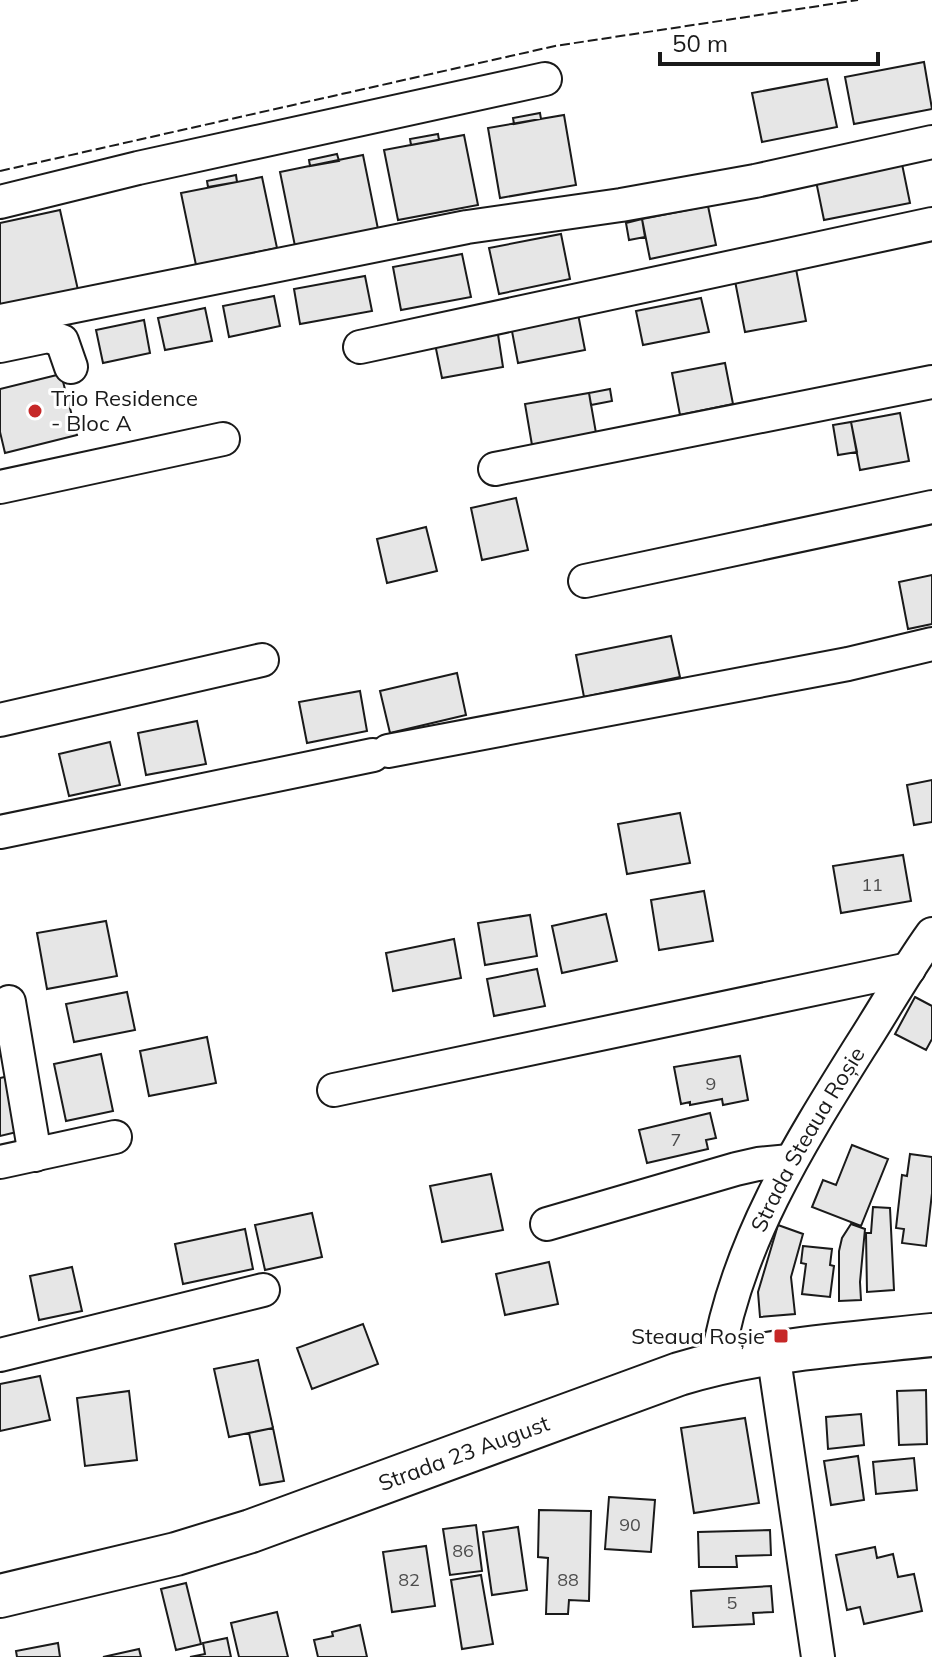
<svg xmlns="http://www.w3.org/2000/svg" width="932" height="1657" font-family="Mulish,sans-serif">
	<style>
		.building { fill: #e6e6e6; stroke: #1a1a1a; stroke-width: 2 }
		.lines { fill: none; stroke-linecap: round; stroke-linejoin: round }
		.minor-casing { stroke: #1a1a1a; stroke-width: 36 }
		.major-casing { stroke: #1a1a1a; stroke-width: 46 }
		.minor { stroke: #fff; stroke-width: 32 }
		.major { stroke: #fff; stroke-width: 42 }
		.fence { stroke: #1a1a1a; stroke-width: 2; stroke-dasharray: 10 4; stroke-linecap: butt }
		.poi-dot { fill: #c62828; stroke: #fff; stroke-width: 3 }
		.labels { text-anchor: middle; dominant-baseline: central; stroke-width: 6; stroke-linejoin: round; paint-order: stroke }
		.number-label { font-size: 18px; fill: #4d4d4d }
		.poi-label { font-size: 22px; fill: #1a1a1a; stroke: #fff; text-anchor: start }
		.street-label { font-size: 22px; fill: #1a1a1a; stroke: #fff }
	</style>
	<rect width="100%" height="100%" fill="#fff"/>
	<path class="building" d="M924,62L932,109L854,124L845,77Z
		M827,79L837,127L762,142L752,93Z
		M540,113L541,119L514,124L513,118Z
		M564,115L576,185L500,198L488,128Z
		M438,134L439,140L411,145L410,139Z
		M464,135L478,205L398,220L384,150Z
		M337,154L339,161L310,166L309,160Z
		M363,155L378,229L295,246L280,172Z
		M902,164L910,203L824,220L816,181Z
		M236,175L237,182L208,187L207,181Z
		M262,177L277,248L196,265L181,193Z
		M708,206L716,245L650,259L642,219Z
		M60,210L78,290L0,307V223Z
		M642,219L645,237L629,240L626,223Z
		M561,234L570,279L499,294L489,248Z
		M462,254L471,297L401,310L393,267Z
		M796,269L806,321L745,332L735,281Z
		M365,276L372,311L300,324L294,289Z
		M274,296L280,326L229,337L223,306Z
		M701,298L709,332L643,345L636,311Z
		M205,308L212,341L165,350L158,318Z
		M578,314L585,350L518,363L511,326Z
		M144,320L150,353L103,363L96,330Z
		M497,328L503,367L442,378L434,339Z
		M725,363L733,404L680,415L672,373Z
		M61,374L77,435L5,453L0,432V389Z
		M610,389L612,401L591,405L589,393Z
		M589,393L596,433L532,445L525,404Z
		M900,413L909,461L860,470L851,422Z
		M851,422L857,452L838,455L833,425Z
		M516,498L528,550L482,560L471,508Z
		M426,527L437,571L387,583L377,539Z
		M932,575V624L908,629L899,582Z
		M671,636L680,677L584,697L576,655Z
		M457,673L466,715L390,733L380,691Z
		M360,691L367,731L307,743L299,702Z
		M197,721L206,764L146,775L138,733Z
		M110,742L120,785L69,796L59,754Z
		M932,780V822L914,825L907,785Z
		M680,813L690,863L627,874L618,824Z
		M903,855L911,901L841,913L833,866Z
		M704,891L713,941L659,950L651,900Z
		M606,914L617,961L562,973L552,926Z
		M530,915L537,956L485,965L478,923Z
		M106,921L117,976L47,989L37,933Z
		M454,939L461,978L393,991L386,953Z
		M537,969L545,1006L494,1016L487,979Z
		M127,992L135,1030L74,1042L66,1004Z
		M915,997L932,1006V1039L926,1050L895,1034Z
		M207,1037L216,1083L149,1096L140,1051Z
		M101,1054L113,1111L66,1121L54,1064Z
		M740,1056L748,1100L723,1105L722,1099L690,1105V1102L681,1104L674,1067Z
		M9,1076L21,1131L0,1136V1078Z
		M710,1113L716,1138L706,1140L708,1149L647,1163L639,1130Z
		M852,1145L888,1159L861,1226L812,1207L823,1180L836,1185Z
		M910,1154L932,1157V1193L926,1246L902,1243L904,1229L896,1228L902,1175L907,1176Z
		M491,1174L503,1230L442,1242L430,1186Z
		M873,1207L890,1208L894,1290L867,1292L866,1233H871Z
		M312,1213L322,1257L265,1270L255,1225Z
		M851,1224L865,1229L860,1282L861,1300L839,1301V1251L842,1238Z
		M778,1225L803,1234L791,1277L795,1314L760,1317L758,1292Z
		M245,1229L253,1269L183,1284L175,1244Z
		M803,1246L832,1249L830,1265L834,1266L830,1297L802,1294L806,1264L801,1263Z
		M549,1262L558,1304L505,1315L496,1274Z
		M72,1267L82,1311L39,1320L30,1276Z
		M363,1324L378,1364L312,1389L297,1348Z
		M258,1360L273,1428L229,1437L214,1369Z
		M40,1376L50,1420L0,1431V1384Z
		M926,1390L927,1444L899,1445L897,1391Z
		M129,1391L137,1460L85,1466L77,1398Z
		M861,1414L864,1445L828,1449L826,1417Z
		M745,1418L759,1503L694,1513L681,1428Z
		M273,1428L284,1481L260,1485L249,1433Z
		M858,1456L864,1500L831,1505L824,1461Z
		M914,1458L917,1490L876,1494L873,1462Z
		M609,1497L655,1500L651,1552L605,1549Z
		M539,1510L591,1511L589,1601L569,1600L568,1614H546L548,1558L538,1557Z
		M476,1525L482,1571L450,1575L443,1529Z
		M518,1527L527,1590L492,1595L483,1532Z
		M770,1530L771,1555L736,1556L737,1567H699L698,1532Z
		M426,1546L435,1606L392,1612L383,1552Z
		M875,1547L877,1558L893,1554L898,1577L914,1574L922,1611L864,1624L860,1607L847,1610L836,1555Z
		M481,1575L493,1644L462,1649L451,1580Z
		M186,1583L201,1644L176,1650L161,1589Z
		M771,1586L773,1612L753,1613L754,1624L693,1627L691,1591Z
		M277,1612L288,1657H239L231,1623Z
		M360,1625L367,1657H318L314,1640L333,1636L332,1632Z
		M227,1638L231,1657H190L205,1654L203,1643Z
		M58,1643L60,1657H17L16,1651Z
		M139,1649L141,1657H103Z"/>
	<g class="lines">
		<g class="minor-casing">
			<g id="minor">
				<path d="M0,202L138,168L545,79"/>
				<path d="M0,321L467,227L621,205L755,181L932,142"/>
				<path d="M0,346L48,336L62,341L71,367"/>
				<path d="M360,347L932,224"/>
				<path d="M495,469L932,382"/>
				<path d="M0,487L223,439"/>
				<path d="M585,581L932,507"/>
				<path d="M0,720L262,660"/>
				<path d="M388,751L848,664L932,644"/>
				<path d="M0,832L373,755"/>
				<path d="M9,1002L35,1155"/>
				<path d="M334,1090L909,969"/>
				<path d="M0,1162L115,1137"/>
				<path d="M547,1224L736,1169L758,1164L790,1161"/>
				<path d="M773,1352L818,1657"/>
				<path d="M0,1355L263,1290"/>
				<path id="s1" d="M717,1362C736,1245 798,1146 860,1047C884,1010 906,970 932,934"/>
			</g>
		</g>
		<g class="major-casing">
			<g id="major">
				<path id="s2" d="M0,1596L176,1554L251,1531L679,1374C761,1349 847,1344 932,1335"/>
			</g>
		</g>
		<use href="#minor" class="minor"/>
		<use href="#major" class="major"/>
		<path class="fence" d="M0,171L555,46L858,0"/>
	</g>
	<g class="poi-dot">
		<circle cx="35" cy="411" r="8"/>
		<rect x="773" y="1328" width="16" height="16" rx="4"/>
	</g>
	<g class="labels">
		<g class="number-label">
			<text x="872" y="884">11</text>
			<text x="711" y="1083">9</text>
			<text x="676" y="1139">7</text>
			<text x="630" y="1524">90</text>
			<text x="463" y="1550">86</text>
			<text x="409" y="1579">82</text>
			<text x="568" y="1579">88</text>
			<text x="732" y="1602">5</text>
		</g>
		<g class="poi-label">
			<text x="51" y="398">Trio Residence<tspan x="51" dy="25">- Bloc A</tspan></text>
			<text x="765" y="1336" text-anchor="end">Steaua Roșie</text>
		</g>
		<g class="street-label">
			<text stroke="none"><textPath href="#s1" startOffset="242">Strada Steaua Roșie</textPath></text>
			<text stroke="none"><textPath href="#s2" startOffset="486">Strada 23 August</textPath></text>
		</g>
	</g>
	<path d="M660 52v12h218v-12" fill="none" stroke="#1a1a1a" stroke-width="4"/>
	<text x="672" y="52" font-size="24" fill="#1a1a1a" stroke="#ffffff" stroke-width="6" paint-order="stroke">50 m</text>
</svg>
